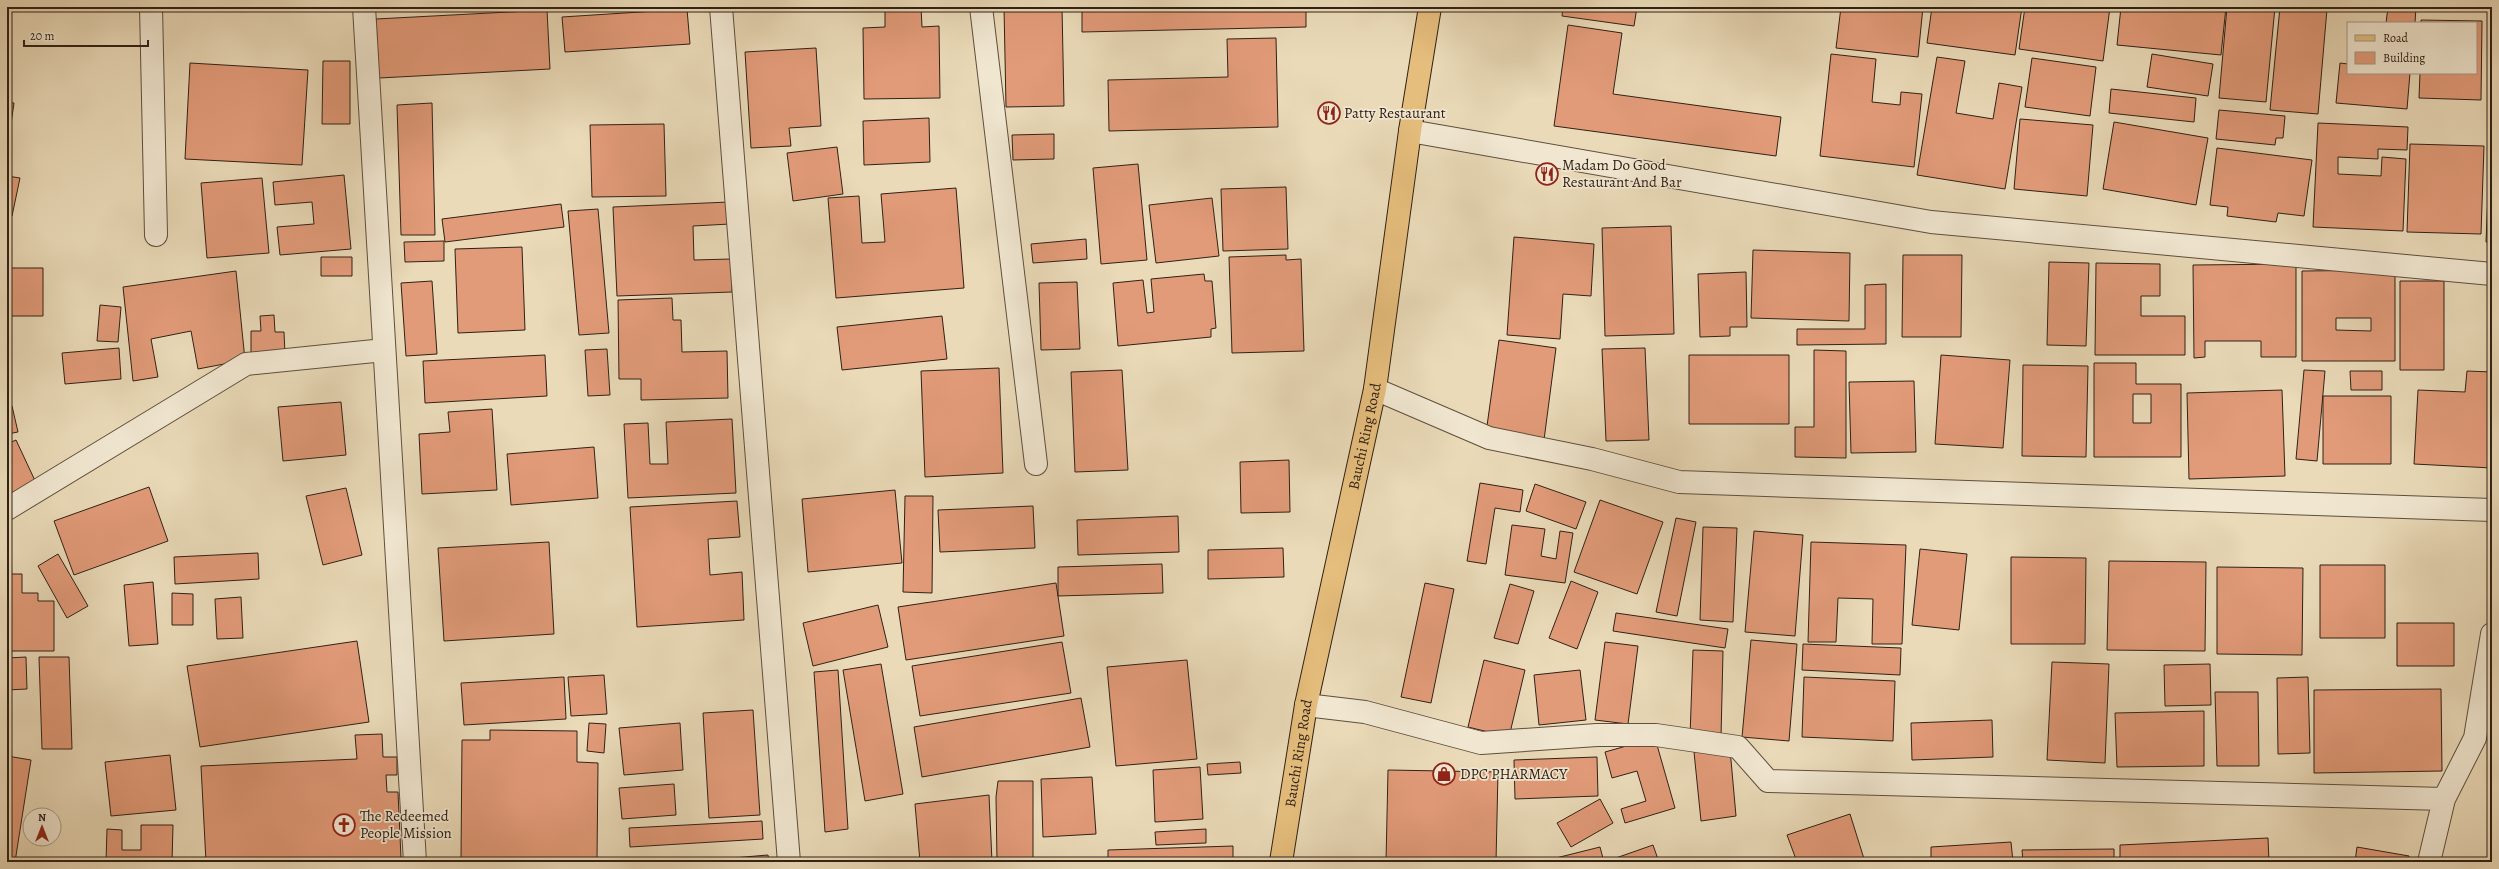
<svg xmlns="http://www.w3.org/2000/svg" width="2499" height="869" font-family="Alegreya,serif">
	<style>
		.building { fill: #e29b79; stroke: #302116; fill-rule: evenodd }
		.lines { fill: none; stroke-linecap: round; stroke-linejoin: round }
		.minor-casing { stroke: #5e4f3e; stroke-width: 24 }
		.primary-casing { stroke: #302116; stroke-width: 24 }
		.minor { stroke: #f1e7d1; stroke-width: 22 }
		.primary { stroke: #e5bd7c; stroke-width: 22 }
		.labels { text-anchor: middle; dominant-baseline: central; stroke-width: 3.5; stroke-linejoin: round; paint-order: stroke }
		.poi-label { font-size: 15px; fill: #302116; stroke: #f1e7d1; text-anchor: start }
		.street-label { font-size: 15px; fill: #302116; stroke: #f1e7d1 }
	</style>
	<rect width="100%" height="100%" fill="#eadab8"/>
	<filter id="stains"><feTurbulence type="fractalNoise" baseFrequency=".005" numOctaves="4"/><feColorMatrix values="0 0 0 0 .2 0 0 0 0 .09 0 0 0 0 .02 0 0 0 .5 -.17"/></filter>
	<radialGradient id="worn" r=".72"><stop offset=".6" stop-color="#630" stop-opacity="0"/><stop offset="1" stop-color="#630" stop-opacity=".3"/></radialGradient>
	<path class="building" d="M921,7L922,27L939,26L940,98L864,99L863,28L885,27V8Z
		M1004,7H1062L1064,106L1006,107Z
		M1082,7H1306V27L1082,32Z
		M1563,7H1637L1634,26L1562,16Z
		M1841,7H1923L1918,57L1836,48Z
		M1932,7H2022L2015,55L1927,43Z
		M2025,7H2110L2103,61L2019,49Z
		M2121,7H2226L2221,55L2117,45Z
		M2227,7H2275L2266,102L2219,98Z
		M2280,7L2327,9L2318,114L2270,110Z
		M2388,7H2416L2415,23H2386Z
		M687,9L690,44L565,52L562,17Z
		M547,10L550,69L379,78L376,19Z
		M2421,20L2482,21L2481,100L2419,98L2420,73H2476V23H2421Z
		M1568,25L1622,33L1613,94L1781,117L1776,156L1554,126Z
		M2492,32V122H2488Z
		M1276,38L1278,127L1109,131L1108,80L1228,77L1227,39Z
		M816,48L821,126L789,128L791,146L751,148L745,52Z
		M1831,54L1876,59L1872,102L1900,105L1901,92L1922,94L1914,167L1820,156Z
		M2152,54L2213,64L2208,96L2147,87Z
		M1937,57L1965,61L1956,113L1993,119L1999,83L2022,87L2005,189L1917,175Z
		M2032,58L2096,67L2090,116L2025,107Z
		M323,61H350V124H322Z
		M190,63L308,70L302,165L185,159Z
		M2340,63L2348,64V73H2410L2407,109L2336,103Z
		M2111,89L2196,98L2194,122L2109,113Z
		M7,102L14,103L7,151Z
		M432,103L435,235H401L397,105Z
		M2219,110L2285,116L2283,138H2276L2275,145L2216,139Z
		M929,118L930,162L864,165L863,121Z
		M2020,119L2093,125L2087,196L2014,189Z
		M2114,122L2208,138L2196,205L2103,189Z
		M2318,123L2408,127L2407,150L2378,149V159L2338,157V174L2381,176L2382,157L2406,159L2403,231L2313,227Z
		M664,124L666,196L592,197L590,125Z
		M1054,134V159L1013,160L1012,135Z
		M2410,144L2484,146L2481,234L2407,232Z
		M2490,144H2492V242H2486Z
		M837,147L843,194L793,201L787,153Z
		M2217,148L2312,160L2304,216L2278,213L2276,222L2227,216L2228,207L2210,205Z
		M1138,164L1147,260L1101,264L1093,168Z
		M344,175L351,249L280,255L277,227L314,224L312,202L275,205L273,182Z
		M7,176L20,178L12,216L7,215Z
		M262,178L269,253L207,258L201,183Z
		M1286,187L1288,249L1223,251L1221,189Z
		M956,188L964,288L836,298L828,198L859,196L862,243L885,242L881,194Z
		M1212,198L1219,256L1156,263L1149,205Z
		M729,202L730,224L693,226L694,260L731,259L732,292L617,296L613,207Z
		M561,204L564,227L445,242L442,219Z
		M598,209L609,333L579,335L568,211Z
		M1671,226L1674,334L1605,336L1602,228Z
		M1514,237L1594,244L1591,296L1563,294L1560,339L1507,335Z
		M1086,239L1087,259L1033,263L1031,244Z
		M444,241V261L405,262L404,242Z
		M522,247L525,330L458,333L455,249Z
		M1753,250L1850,253L1849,321L1751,318Z
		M1286,255V260L1301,259L1304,351L1232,353L1229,257Z
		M1903,255H1962L1961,337H1902Z
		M321,257H352V276H321Z
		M2049,262L2089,263L2086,346L2047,345Z
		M2096,263L2160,264V296H2141V316H2185V355H2095Z
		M2296,264V357H2261V341H2205V357L2194,358L2193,265Z
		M7,268H43V316H7Z
		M2395,270V361H2302V271ZM2336,318H2371V331L2336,330Z
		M236,271L245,360L198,369L191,331L151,339L158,377L133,381L123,287Z
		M1746,272L1747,327H1730V336L1700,337L1698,274Z
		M1204,274L1205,281H1212L1216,328L1211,329V337L1118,346L1113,283L1143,280L1147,313L1154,312L1151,279Z
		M432,281L437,354L406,356L401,283Z
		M2400,281H2444V370H2400Z
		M1077,282L1080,349L1041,350L1039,283Z
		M1886,284V344L1797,345V329H1865V285Z
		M672,298L673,320H681L682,352L727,351L728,398L641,400V379H619L618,300Z
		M100,305L121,307L118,342L97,341Z
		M274,315L275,332H284L285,354L251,355V331H261L260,316Z
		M942,316L947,359L842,370L837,327Z
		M1499,340L1556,348L1544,440L1486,433Z
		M119,348L121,379L65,384L62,353Z
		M1645,348L1649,440L1606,441L1602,349Z
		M607,349L610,395L588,396L585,350Z
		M1814,350L1846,351V458L1795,457V427H1814Z
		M545,355L547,396L425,403L423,361Z
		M1689,355H1789V424H1689Z
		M1941,355L2010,360L2003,448L1935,444Z
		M2094,363H2136V384H2181V457H2094ZM2133,394H2151V423H2133Z
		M2023,365L2088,366L2086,457L2022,456Z
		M999,368L1003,473L925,477L921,371Z
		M1122,370L1128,470L1075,472L1071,372Z
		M2304,370L2325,371L2317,461L2296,459Z
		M2350,371H2382V390H2351Z
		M2467,371L2492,372V468L2414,464L2418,390L2465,392Z
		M1914,381L1916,452L1851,453L1849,382Z
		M2282,390L2285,476L2189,479L2187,393Z
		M2323,396H2391V464H2323Z
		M341,402L346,455L283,461L278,407Z
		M12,406L18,432L7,434V407Z
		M492,409L497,490L422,494L419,434L450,432L448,412Z
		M732,419L736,493L628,498L624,424L648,423L650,464H668L666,422Z
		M16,440L38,487L7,501V444Z
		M594,447L598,498L511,505L507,454Z
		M1289,460L1290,512L1241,513L1240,462Z
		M1480,483L1523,490L1520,512L1495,508L1486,564L1467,561Z
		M1535,484L1586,502L1576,529L1526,511Z
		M149,487L168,541L74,575L54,521Z
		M346,488L362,555L323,565L306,496Z
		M895,490L902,563L808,572L802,499Z
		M905,496H933L932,593L903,592Z
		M1600,500L1663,522L1637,594L1574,572Z
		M737,501L740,537L708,539L710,575L742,572L744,620L637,627L630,507Z
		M1033,506L1035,548L940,552L938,510Z
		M1178,516L1179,552L1078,555L1077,520Z
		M1676,518L1696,522L1677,616L1656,612Z
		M1512,525L1545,529L1541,556L1556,559L1560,531L1573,533L1565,583L1505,575Z
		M1703,527L1737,528L1733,622L1700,620Z
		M1754,531L1803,535L1795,636L1745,632Z
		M549,542L554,634L444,641L438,548Z
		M1811,542L1906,545L1902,644H1872L1873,599L1838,598L1836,642H1808Z
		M1283,548L1284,577L1208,579V550Z
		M1920,549L1967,554L1959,630L1912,625Z
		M258,553L259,579L175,584L174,557Z
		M58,554L88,606L67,618L38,566Z
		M7,556H9V574H22V593H38V601H54V651H7Z
		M2011,557L2086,558L2085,644H2011Z
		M2109,561L2206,562L2205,651L2107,650Z
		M1162,564L1163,593L1058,596V567Z
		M2320,565H2385V638H2320Z
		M2217,567L2303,568L2302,655L2217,654Z
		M1571,581L1598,592L1577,649L1549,638Z
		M153,582L158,644L129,646L124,585Z
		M1056,583L1064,636L906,660L898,607Z
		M1425,583L1454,589L1431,703L1401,697Z
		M1510,584L1534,591L1518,644L1494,638Z
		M172,593L193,594V625H172Z
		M241,597L243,638L217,639L215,599Z
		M878,605L888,647L813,666L803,623Z
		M1616,613L1728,629L1725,648L1613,631Z
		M2397,623H2454V666H2397Z
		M1751,640L1797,644L1789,741L1742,737Z
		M357,641L369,722L200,747L187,666Z
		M1062,642L1071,693L920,716L912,666Z
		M1605,642L1638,646L1628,724L1595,720Z
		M1803,644L1901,648L1900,675L1802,670Z
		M1693,650L1723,651L1721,738L1690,737Z
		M26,657L27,689L7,690V658Z
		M39,657H69L72,749H42Z
		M1187,660L1197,759L1116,766L1107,667Z
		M1484,660L1525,670L1509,737L1468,727Z
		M2052,662L2109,664L2105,763L2047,760Z
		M881,664L903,794L865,801L843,670Z
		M2210,664L2211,705L2165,706L2164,665Z
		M838,670L848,829L825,832L814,672Z
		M1580,670L1586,720L1539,725L1534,675Z
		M604,675L607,714L571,716L568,677Z
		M564,677L566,719L464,725L461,683Z
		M1804,677L1895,681L1893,741L1802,737Z
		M2308,677L2310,753L2278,754L2277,678Z
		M2441,689L2442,771L2314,773V690Z
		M2215,692H2258L2259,766H2217Z
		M1081,698L1090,747L922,777L914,727Z
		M753,710L760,815L709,818L703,713Z
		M2204,711V766L2117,767L2115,713Z
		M1992,720L1993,757L1912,760L1911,723Z
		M589,723L606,724L604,753L587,751Z
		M680,723L683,770L624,775L619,728Z
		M490,730L577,731V762L598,763L597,860H461L462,740H490Z
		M382,734L383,757H397V775H386L387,792H398L401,858L303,862H206L201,766L357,759L355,735Z
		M1655,738L1675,808L1625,823L1621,809L1646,801L1637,771L1612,778L1605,752Z
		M1730,749L1736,816L1701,821L1694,752Z
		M170,755L176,810L111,816L105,762Z
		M7,756L31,760L15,862L7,860Z
		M1597,757L1598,796L1515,799L1514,760Z
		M1240,762L1241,773L1208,775L1207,764Z
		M1200,767L1203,819L1155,822L1153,770Z
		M1388,770L1498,772L1496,862H1386Z
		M1092,777L1096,834L1043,837L1041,779Z
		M998,781H1033V862H997L996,797Z
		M674,784L676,815L622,819L619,788Z
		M989,795L992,862H920L915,804Z
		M1600,799L1613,823L1571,847L1557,823Z
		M1850,814L1865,862H1797L1787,835Z
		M762,821L763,839L630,847L629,828Z
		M141,825H173L172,862H106L107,829L122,830V850H141Z
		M1206,829V843L1156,845L1155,832Z
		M2268,838L2269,862H2120V845Z
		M2011,842L2013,862H1931V847Z
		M1653,845L1659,862H1614L1613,859Z
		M1233,846V862H1108V850Z
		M1600,847L1604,862H1540Z
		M2357,847L2409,856L2408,862H2355Z
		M2114,849V862H2023L2022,850Z
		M768,855L769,862H686Z
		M1099,859V862H1080V861Z"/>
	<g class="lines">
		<g class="minor-casing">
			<path id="minor" d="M151,7L156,235
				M364,7L415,862
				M721,7L789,862
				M981,7L1036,464
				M1410,131L1931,222L2492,274
				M1375,389L1489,438L1592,459L1679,482L2492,510
				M7,509L246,364L384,350
				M1306,705L1365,712L1481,743L1597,735H1656L1738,747L1768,781L2444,799
				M2429,862L2444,799L2475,738L2492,634"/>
		</g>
		<g class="primary-casing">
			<g id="primary">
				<path id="s1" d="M1281,862L1306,705L1375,389L1410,131L1430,7"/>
			</g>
		</g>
		<use href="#minor" class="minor"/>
		<use href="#primary" class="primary"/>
	</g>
	<defs>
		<g id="restaurant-ring" transform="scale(1.15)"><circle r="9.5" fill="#f1e7d1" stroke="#8f2418" stroke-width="1.5"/><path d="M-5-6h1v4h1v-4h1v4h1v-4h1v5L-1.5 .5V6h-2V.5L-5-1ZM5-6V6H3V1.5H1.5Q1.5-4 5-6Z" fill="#8f2418"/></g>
		<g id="shop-ring" transform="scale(1.15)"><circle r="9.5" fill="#f1e7d1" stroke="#8f2418" stroke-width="1.5"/><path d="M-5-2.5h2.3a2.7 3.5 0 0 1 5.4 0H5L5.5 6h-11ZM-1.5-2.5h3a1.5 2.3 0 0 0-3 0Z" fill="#8f2418"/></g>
		<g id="church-ring" transform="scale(1.15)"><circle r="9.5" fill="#f1e7d1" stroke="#8f2418" stroke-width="1.5"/><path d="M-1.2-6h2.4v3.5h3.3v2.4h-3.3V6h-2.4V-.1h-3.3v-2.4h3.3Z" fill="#8f2418"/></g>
	</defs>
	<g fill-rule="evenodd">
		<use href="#restaurant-ring" x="1329" y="113"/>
		<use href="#restaurant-ring" x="1547" y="174"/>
		<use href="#shop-ring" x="1444" y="774"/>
		<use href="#church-ring" x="344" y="825"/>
	</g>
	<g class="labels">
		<g class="poi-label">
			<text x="1344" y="113">Patty Restaurant</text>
			<text x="1562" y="165">Madam Do Good<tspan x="1562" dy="17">Restaurant And Bar</tspan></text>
			<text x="1460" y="774">DPC PHARMACY</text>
			<text x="360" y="816">The Redeemed<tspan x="360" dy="17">People Mission</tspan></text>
		</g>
		<g class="street-label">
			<text stroke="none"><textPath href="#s1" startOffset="434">Bauchi Ring Road</textPath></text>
			<text stroke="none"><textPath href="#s1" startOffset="110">Bauchi Ring Road</textPath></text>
		</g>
	</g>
	<rect width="2499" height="869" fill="none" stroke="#eadab8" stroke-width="24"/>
	<rect x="8" y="8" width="2483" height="853" fill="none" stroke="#302116" stroke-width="2"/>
	<rect x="12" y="12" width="2475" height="845" fill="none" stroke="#302116"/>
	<rect x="2347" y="22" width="130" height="52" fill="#f1e7d1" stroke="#a49886"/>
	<rect x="2355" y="35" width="20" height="6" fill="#e5bd7c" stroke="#a49886"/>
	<text x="2383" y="42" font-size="12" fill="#302116">Road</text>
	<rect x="2355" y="52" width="20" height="12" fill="#e29b79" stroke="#a49886"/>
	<text x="2383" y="62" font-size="12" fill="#302116">Building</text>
	<g transform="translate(42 827)"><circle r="19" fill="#f1e7d1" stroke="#a49886"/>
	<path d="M0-3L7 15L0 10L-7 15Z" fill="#8f2418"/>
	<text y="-6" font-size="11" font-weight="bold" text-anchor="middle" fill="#302116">N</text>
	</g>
	<path d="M24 40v6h124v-6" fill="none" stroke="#302116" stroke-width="2"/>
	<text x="30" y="40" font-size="12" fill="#302116" stroke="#f1e7d1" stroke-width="3" paint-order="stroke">20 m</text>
	<rect width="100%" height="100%" filter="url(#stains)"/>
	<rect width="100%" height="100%" fill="url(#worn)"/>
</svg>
